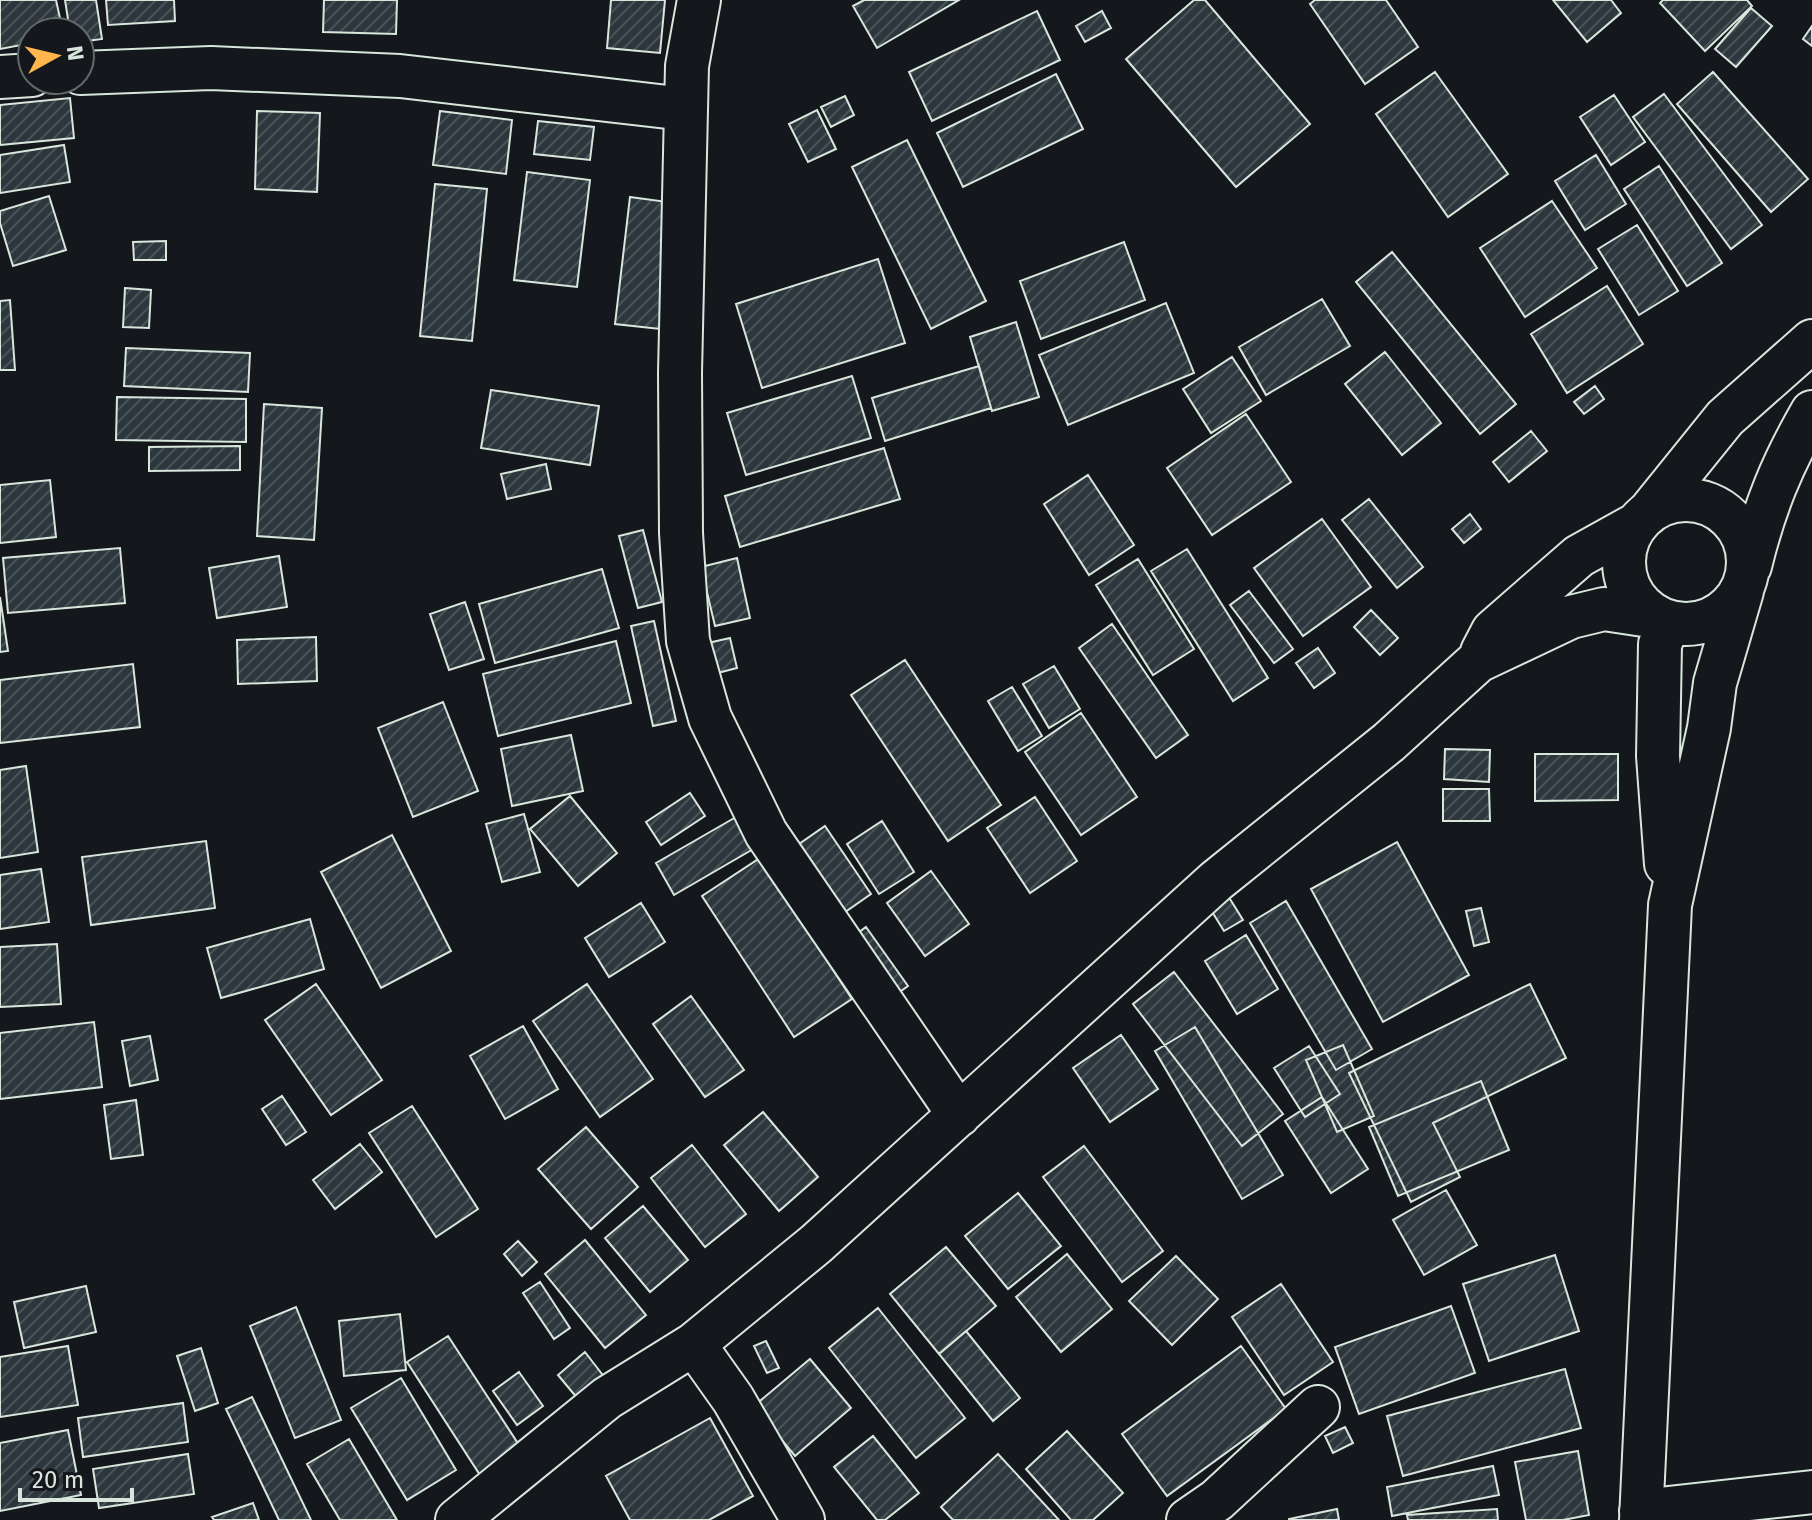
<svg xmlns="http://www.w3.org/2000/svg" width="1812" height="1520" font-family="'Fira Sans',sans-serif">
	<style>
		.building { fill: url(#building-hatch); stroke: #d8e6dc; stroke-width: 2 }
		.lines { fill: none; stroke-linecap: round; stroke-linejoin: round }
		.minor-casing { stroke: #d8e6dc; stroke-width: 46 }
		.minor { stroke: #14181c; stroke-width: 42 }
	</style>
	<defs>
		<pattern id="building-hatch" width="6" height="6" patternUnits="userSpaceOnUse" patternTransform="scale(2)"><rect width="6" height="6" fill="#2c363c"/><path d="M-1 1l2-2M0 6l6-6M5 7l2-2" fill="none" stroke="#4a5358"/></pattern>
	</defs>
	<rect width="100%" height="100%" fill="#14181c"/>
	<path class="building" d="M0,0H56L63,32H32V43L0,49Z
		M65,0H96L102,39L80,42V32H70Z
		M106,0H174L175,21L108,25Z
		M324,0H397L396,34L323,32Z
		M611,0H665L660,53L607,48Z
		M864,0H959L877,48L853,6Z
		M1194,0H1205L1310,124L1236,187L1126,59Z
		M1315,0H1386L1418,47L1365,84L1310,4Z
		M1553,0H1611L1621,13L1587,42Z
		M1663,0H1747L1752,6L1705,51L1660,3Z
		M1751,8L1772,26L1736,67L1715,49Z
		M1037,11L1060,60L932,121L909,72Z
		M1102,11L1111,28L1085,42L1076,26Z
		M1812,26V46L1803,39Z
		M1435,72L1508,174L1448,217L1376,114Z
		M1713,72L1808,179L1771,212L1677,104Z
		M1056,74L1083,129L963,187L937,133Z
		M1664,94L1762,225L1731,249L1633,117Z
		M1614,95L1645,142L1611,165L1580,117Z
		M845,96L854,115L831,127L821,107Z
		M70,98L74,138L0,145V105Z
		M817,110L836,149L808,162L789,124Z
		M257,111L320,113L317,192L255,189Z
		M440,111L512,120L506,174L433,165Z
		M538,121L594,127L590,160L534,154Z
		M907,140L986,301L931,329L852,167Z
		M64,145L70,182L0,193V155Z
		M1596,155L1626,204L1585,230L1555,181Z
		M1659,166L1722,263L1687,286L1624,189Z
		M527,172L590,180L577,287L514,280Z
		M435,184L487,189L472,341L420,336Z
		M49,196L66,250L13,266L0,223V211Z
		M630,197L675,203L660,329L615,324Z
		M1552,201L1597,268L1525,317L1480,248Z
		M1637,225L1678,291L1639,315L1598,249Z
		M166,241V260H134L133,242Z
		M1124,242L1145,300L1041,339L1020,281Z
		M1392,252L1516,404L1480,434L1356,282Z
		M878,259L905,343L762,388L736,304Z
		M1607,286L1643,344L1567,393L1531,334Z
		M125,288L151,290L149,328L123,327Z
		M1322,299L1350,346L1266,395L1239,347Z
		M10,300L15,370H0V301Z
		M1166,303L1194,373L1068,425L1039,355Z
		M1016,322L1039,397L992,411L970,337Z
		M126,348L250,353L248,392L124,386Z
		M1385,352L1441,423L1402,455L1345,384Z
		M1232,357L1261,401L1211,433L1183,389Z
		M979,366L991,408L885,441L872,398Z
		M852,376L871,438L746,475L727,413Z
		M1595,386L1604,399L1584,414L1574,402Z
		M491,390L599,406L590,465L481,448Z
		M117,397L246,399V442L116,440Z
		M264,404L322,408L314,540L257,536Z
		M1246,414L1291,482L1212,535L1167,468Z
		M1531,431L1547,451L1509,482L1493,462Z
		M240,446V470L149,471V447Z
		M884,448L900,499L740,547L725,496Z
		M546,464L551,489L507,499L501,474Z
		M1088,475L1134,545L1089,575L1044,504Z
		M50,480L56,537L0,543V485Z
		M1369,499L1423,567L1397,588L1342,520Z
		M1470,514L1481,529L1464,543L1452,529Z
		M1322,519L1371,587L1303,636L1254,568Z
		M643,530L662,602L638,608L619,536Z
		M120,548L125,603L8,613L3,558Z
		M1187,549L1268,678L1233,701L1151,571Z
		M279,556L287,607L217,618L209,568Z
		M737,558L750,618L715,626L701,567Z
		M1138,559L1194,649L1153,675L1096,585Z
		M602,569L619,628L495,663L479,604Z
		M1249,591L1293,649L1274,663L1230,605Z
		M0,597L8,651L0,652Z
		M465,602L484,659L449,670L430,614Z
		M1371,610L1398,638L1380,655L1354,627Z
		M654,621L676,721L653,726L631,626Z
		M1112,624L1188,735L1156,758L1079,648Z
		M316,637L317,681L238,684L237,640Z
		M730,638L737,668L706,676L699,645Z
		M616,641L631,703L498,736L483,674Z
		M1318,648L1335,673L1314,688L1296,663Z
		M905,660L1001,805L948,841L851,695Z
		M133,664L140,727L0,743V680Z
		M1054,666L1080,709L1049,728L1023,684Z
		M1012,687L1042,736L1018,751L988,701Z
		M443,702L478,791L413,817L378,728Z
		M1081,713L1137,797L1081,835L1025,752Z
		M571,735L583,791L512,806L501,749Z
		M1445,749L1490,750L1489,782L1444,779Z
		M1535,754H1618V800L1535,801Z
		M26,766L38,852L0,858V770Z
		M1443,789H1489L1490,821H1443Z
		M690,793L705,816L661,845L646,822Z
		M570,796L617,853L578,886L530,829Z
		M1035,797L1077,861L1030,893L987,828Z
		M524,814L540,872L502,882L486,824Z
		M736,817L755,848L674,895L656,863Z
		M882,821L914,872L879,894L847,844Z
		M825,826L871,894L835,919L789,851Z
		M392,835L451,951L381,988L321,872Z
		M206,841L215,908L91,925L82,857Z
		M1397,842L1469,975L1383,1022L1311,889Z
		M760,858L852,999L794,1037L702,896Z
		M41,869L49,922L0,929V875Z
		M931,871L969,924L925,956L887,903Z
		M1225,891L1243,920L1224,931L1206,902Z
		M1286,901L1372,1049L1336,1070L1250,923Z
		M641,903L665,942L609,977L585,938Z
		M1481,908L1489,942L1474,946L1466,911Z
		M310,919L324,969L221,998L207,948Z
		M866,927L908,986L884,1003L843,944Z
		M1246,935L1278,989L1237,1014L1205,961Z
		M57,944L61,1004L0,1007V947Z
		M1174,972L1283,1114L1242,1146L1133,1004Z
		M316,984L382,1080L331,1115L265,1020Z
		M587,984L653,1079L600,1117L533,1021Z
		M1530,984L1566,1058L1433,1123L1460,1177L1411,1202L1349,1073Z
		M691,996L744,1070L705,1097L653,1024Z
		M94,1022L102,1087L0,1099V1033Z
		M523,1026L558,1089L505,1119L470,1056Z
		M1195,1027L1283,1175L1242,1199L1155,1051Z
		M1121,1035L1158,1089L1110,1122L1073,1068Z
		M150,1036L158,1080L130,1086L122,1041Z
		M1343,1045L1374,1116L1337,1132L1306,1060Z
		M1309,1046L1340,1094L1305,1117L1274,1068Z
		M1481,1081L1509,1150L1398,1196L1369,1127Z
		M282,1096L306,1132L286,1145L262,1109Z
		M1322,1097L1368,1169L1331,1193L1285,1121Z
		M136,1100L143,1155L111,1159L104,1105Z
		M412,1106L478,1209L436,1237L369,1133Z
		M763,1112L818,1177L779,1211L724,1145Z
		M586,1127L638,1187L591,1229L538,1169Z
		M360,1144L382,1172L335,1209L313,1180Z
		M692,1145L746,1214L705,1247L651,1178Z
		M1084,1146L1163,1251L1122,1282L1043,1177Z
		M1446,1190L1477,1245L1424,1275L1393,1220Z
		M1018,1193L1061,1246L1008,1289L965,1236Z
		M643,1206L688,1260L650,1292L605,1238Z
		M585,1240L646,1315L605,1348L545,1274Z
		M518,1241L537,1262L522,1276L504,1254Z
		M946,1247L996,1306L939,1354L890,1294Z
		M1067,1254L1112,1309L1061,1352L1016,1297Z
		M1555,1255L1579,1331L1489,1361L1463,1284Z
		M1176,1256L1218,1299L1172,1345L1129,1301Z
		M540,1282L570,1328L554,1339L523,1293Z
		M1281,1284L1333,1362L1284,1395L1232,1317Z
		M86,1286L96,1332L24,1348L14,1302Z
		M1451,1306L1475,1373L1359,1414L1335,1347Z
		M296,1307L341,1420L295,1438L250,1326Z
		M878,1308L965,1418L916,1458L829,1348Z
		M400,1314L406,1370L344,1376L339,1321Z
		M966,1331L1020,1398L993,1421L939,1354Z
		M448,1336L521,1448L480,1475L407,1362Z
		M766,1341L779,1368L767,1373L754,1346Z
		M68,1346L78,1405L0,1417V1357Z
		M1241,1346L1286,1409L1167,1496L1122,1434Z
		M201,1348L218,1403L195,1411L177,1356Z
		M585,1352L605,1378L578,1399L558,1375Z
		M810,1359L851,1408L795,1456L754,1406Z
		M1565,1369L1581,1428L1403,1476L1387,1416Z
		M519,1372L543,1406L517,1425L493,1391Z
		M401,1378L456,1470L407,1500L351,1408Z
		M252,1397L311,1520H279L226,1409Z
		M183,1403L188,1442L83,1457L78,1418Z
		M710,1418L753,1496L709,1520H630L606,1476Z
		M1345,1427L1353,1443L1333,1453L1325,1436Z
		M68,1430L81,1495L0,1511V1443Z
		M1067,1431L1123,1493L1093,1520H1071L1026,1469Z
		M873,1436L919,1493L885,1520H877L834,1467Z
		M349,1439L397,1520H340L307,1464Z
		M1578,1451L1589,1515L1563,1520H1526L1515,1462Z
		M188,1454L194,1494L99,1508L93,1469Z
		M998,1454L1059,1520H953L941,1507Z
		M1493,1466L1499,1495L1392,1516L1387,1487Z
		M253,1503L259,1520H214L212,1517Z
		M1337,1509L1339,1520H1289V1519Z
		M1497,1509L1498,1520H1408L1407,1515Z"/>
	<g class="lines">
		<g class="minor-casing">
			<path id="minor" d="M699,0L687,66L680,373L681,533L688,641L710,718L766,833L959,1115
				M80,73L211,68L400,76L685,109
				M0,77L32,75
				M1624 562a62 62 0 1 1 124 0a62 62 0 1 1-124 0Z
				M1650,511L1725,418L1812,341
				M1750,566C1764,508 1782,464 1812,412
				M1482,652L1493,631L1579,556L1635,525
				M1666,864L1658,756L1660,644L1669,623
				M694,1344L733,1399L803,1520
				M1641,1511L1812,1492
				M457,1520L607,1398L694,1344L816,1244L1216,881L1389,742L1478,661L1571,617L1604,609L1657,617
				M1188,1520L1217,1500L1318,1407
				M1641,1520L1670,905L1709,728L1715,683L1742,591"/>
		</g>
		<use href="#minor" class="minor"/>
	</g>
	<g transform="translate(56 56) rotate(82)"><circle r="38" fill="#14181c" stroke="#626a69" stroke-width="2"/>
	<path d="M0-6L14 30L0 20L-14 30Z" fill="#ffb74d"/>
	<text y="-12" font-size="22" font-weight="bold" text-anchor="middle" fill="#d8e6dc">N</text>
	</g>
	<path d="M20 1488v12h112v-12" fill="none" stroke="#d8e6dc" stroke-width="4"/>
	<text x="32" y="1488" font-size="24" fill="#d8e6dc" stroke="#14181c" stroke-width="6" paint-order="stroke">20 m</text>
</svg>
